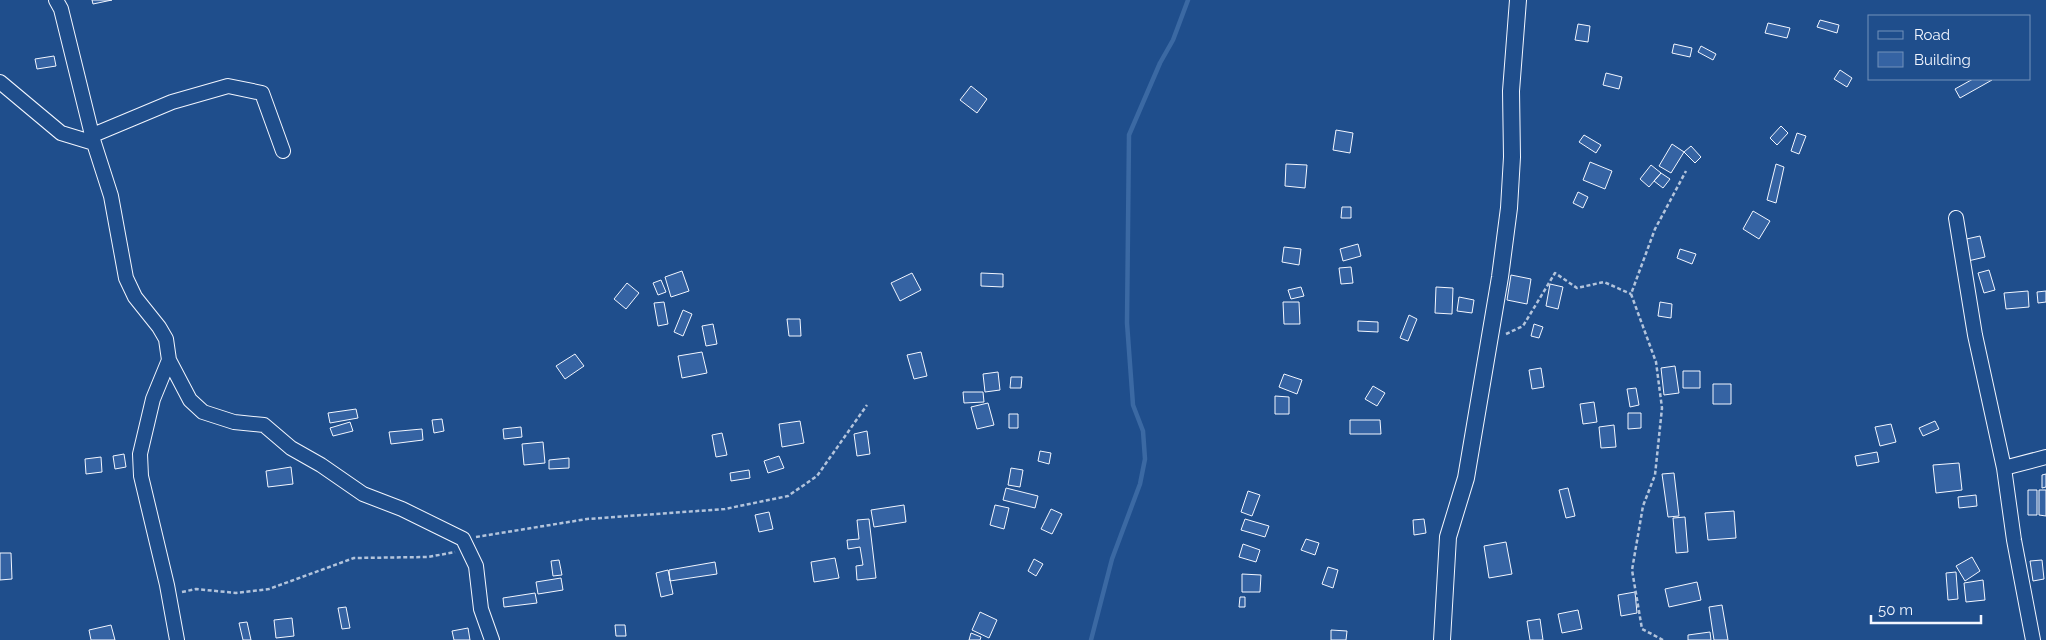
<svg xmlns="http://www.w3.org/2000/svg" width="2046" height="640" font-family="Raleway,sans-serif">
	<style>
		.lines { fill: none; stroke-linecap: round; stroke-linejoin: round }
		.stream { stroke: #3b69a3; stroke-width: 4.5 }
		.building { fill: #3563a3; stroke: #f2f6ff }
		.minor-casing { stroke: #f2f6ff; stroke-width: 16 }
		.tertiary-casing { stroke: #f2f6ff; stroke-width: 18 }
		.path { stroke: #b3c4dc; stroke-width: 2.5; stroke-dasharray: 4 2.5; stroke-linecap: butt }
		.minor { stroke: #1f4e8c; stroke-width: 14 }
		.tertiary { stroke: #1f4e8c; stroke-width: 16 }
	</style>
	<rect width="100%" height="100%" fill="#1f4e8c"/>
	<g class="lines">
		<path class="stream" d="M1091,640L1112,559L1140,484L1145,459L1143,431L1133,405L1127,323L1129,135L1160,63L1173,40L1188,0"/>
	</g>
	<path class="building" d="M92,0H112L93,4Z
		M1820,20L1839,25L1837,33L1817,27Z
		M1768,23L1790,28L1787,38L1765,33Z
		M1578,24L1590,26L1588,42L1575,40Z
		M1674,44L1692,48L1690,57L1672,53Z
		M1701,46L1716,54L1713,60L1698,52Z
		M54,56L56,66L37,69L35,59Z
		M1840,70L1852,78L1847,87L1834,79Z
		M1606,73L1622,77L1619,89L1603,85Z
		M1973,79L1992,80L1960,98L1955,89Z
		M971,86L987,99L977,113L960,100Z
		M1781,126L1788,133L1777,145L1770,138Z
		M1336,130L1353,133L1350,153L1333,150Z
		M1797,133L1806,136L1799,154L1791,151Z
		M1584,135L1601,145L1596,153L1579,142Z
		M1672,144L1684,152L1671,173L1659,166Z
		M1691,146L1701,157L1695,163L1684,152Z
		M1590,162L1612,171L1605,189L1583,180Z
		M1286,164L1307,165L1305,188L1285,186Z
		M1776,164L1784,167L1776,203L1767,200Z
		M1651,165L1661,173L1649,187L1640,179Z
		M1661,173L1670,179L1663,188L1654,181Z
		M1578,192L1588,197L1583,208L1573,203Z
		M1342,207H1351V218H1341Z
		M1753,211L1770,221L1759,239L1743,229Z
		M1980,236L1985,257L1968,261L1962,240Z
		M1358,244L1361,256L1343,261L1340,249Z
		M1284,247L1301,249L1299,265L1282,262Z
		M1680,249L1696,254L1692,264L1677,258Z
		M1351,267L1353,283L1341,284L1339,268Z
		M1989,270L1995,290L1984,293L1978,273Z
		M682,271L689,291L671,297L665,277Z
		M912,273L921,290L900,301L891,283Z
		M981,273L1003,274V287L981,286Z
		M1511,275L1531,279L1527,304L1507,300Z
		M661,280L666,292L658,295L653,283Z
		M627,283L639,293L626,309L614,299Z
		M1550,284L1563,287L1558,309L1546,306Z
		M1301,287L1304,296L1291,299L1288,290Z
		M1436,287L1453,288L1452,314L1435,313Z
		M2028,291L2029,307L2006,309L2004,293Z
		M2046,291V302L2038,303L2037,292Z
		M1459,297L1474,300L1472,313L1457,311Z
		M664,302L668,324L658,326L654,303Z
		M1283,302H1299L1300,324H1284Z
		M1660,302L1672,304L1671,318L1658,316Z
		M683,310L692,314L683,336L674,332Z
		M1409,315L1417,319L1408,341L1400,338Z
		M787,319H800L801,336H789Z
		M1358,321L1378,322V332L1358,331Z
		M713,324L717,344L706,346L702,326Z
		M1534,324L1543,327L1539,338L1531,336Z
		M702,352L707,373L682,378L678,356Z
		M921,352L927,376L914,379L907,355Z
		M575,354L584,366L565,379L556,366Z
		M1675,366L1679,393L1664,395L1661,368Z
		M1541,368L1544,387L1532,389L1529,370Z
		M1683,371H1700V388H1683Z
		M998,372L1000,390L985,392L983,374Z
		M1284,374L1302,380L1297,394L1279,387Z
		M1011,377H1022L1021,388H1010Z
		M1713,384H1731V404H1713Z
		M1373,386L1385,393L1377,406L1365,399Z
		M1636,388L1639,405L1630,407L1627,389Z
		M963,392H983L984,402L964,403Z
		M1275,396L1289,397V414H1275Z
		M1594,402L1597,422L1583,424L1580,404Z
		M988,403L994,425L977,429L971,407Z
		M356,409L358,418L330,423L328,413Z
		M1628,413H1641V428L1628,429Z
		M1009,414H1018V428H1009Z
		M442,419L444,431L434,433L432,420Z
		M1350,420H1380L1381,434H1350Z
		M800,421L804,443L782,447L779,424Z
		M1935,421L1939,429L1923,436L1919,428Z
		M350,422L353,431L333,436L330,428Z
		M1891,424L1896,442L1880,446L1875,427Z
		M1614,425L1616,447L1601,448L1599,427Z
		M521,427L522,437L504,439L503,429Z
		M422,429L423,440L391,444L389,432Z
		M867,431L870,454L857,456L854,434Z
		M722,433L727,455L716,457L712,435Z
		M543,442L545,463L524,465L522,444Z
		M1040,451L1051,453L1049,464L1038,461Z
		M1877,452L1879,462L1857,466L1855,456Z
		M124,454L126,467L115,469L113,456Z
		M779,456L784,468L768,473L764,461Z
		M101,457L102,472L86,474L85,459Z
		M569,458V468L549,469V460Z
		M1959,463L1962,490L1936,493L1933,465Z
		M291,467L293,484L268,487L266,471Z
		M1011,468L1023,470L1020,487L1008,485Z
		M749,470L750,478L731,481L730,473Z
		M1674,473L1679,516L1668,517L1662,474Z
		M2046,474V487L2042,488V475Z
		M1006,488L1038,496L1035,508L1003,500Z
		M1568,488L1575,516L1566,518L1559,490Z
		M2028,490H2037V515H2028Z
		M2039,490H2046V516L2039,515Z
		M1248,491L1260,495L1252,516L1241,512Z
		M1976,495L1977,506L1959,508L1958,497Z
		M904,505L906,522L874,527L871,510Z
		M995,505L1009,508L1004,529L990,525Z
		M1051,509L1062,514L1052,534L1041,529Z
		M1734,511L1736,538L1708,540L1705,513Z
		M769,512L773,529L759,532L755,515Z
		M1685,517L1688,552L1676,553L1673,518Z
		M869,519L876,578L857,580L856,566L863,565L860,547L848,549L847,540L859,539L857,520Z
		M1245,519L1269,526L1265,537L1241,530Z
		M1424,519L1426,533L1414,535L1413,520Z
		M1306,539L1319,543L1315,555L1301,550Z
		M1506,542L1512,574L1489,578L1484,546Z
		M1243,544L1260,550L1256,562L1239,557Z
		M0,553H11L12,579L0,580Z
		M1972,557L1980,571L1965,581L1956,566Z
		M835,558L839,578L814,582L811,562Z
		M1034,559L1043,564L1036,576L1028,571Z
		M559,560L562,575L553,576L551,561Z
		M2042,560L2044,579L2033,581L2030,561Z
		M715,562L717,574L670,581L669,570Z
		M1328,567L1338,570L1333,588L1322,584Z
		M668,570L673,594L661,597L656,573Z
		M1956,572L1958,599L1948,600L1946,573Z
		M1242,574L1261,575L1260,592H1242Z
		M561,578L563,590L538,594L536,582Z
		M1983,580L1985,600L1966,602L1964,583Z
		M1697,582L1701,600L1669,607L1665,589Z
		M1635,592L1637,613L1621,616L1618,595Z
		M535,593L537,603L504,607L503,598Z
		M1240,597H1245V607H1239Z
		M1722,605L1728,640H1714L1709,607Z
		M346,607L350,628L342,629L338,608Z
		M1578,610L1582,629L1562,633L1558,614Z
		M980,612L997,620L989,638L972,630Z
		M292,618L294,636L276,638L274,620Z
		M1540,619L1543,640H1530L1527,621Z
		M247,622L251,640H243L239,623Z
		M111,625L115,640H91L89,630Z
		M615,625H625L626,636H616Z
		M468,628L470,640H454L452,631Z
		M1331,630L1347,631L1346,640H1331Z
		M1710,632L1711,640H1688V635Z
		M971,633L981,637L980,640H969Z"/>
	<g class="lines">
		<g class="minor-casing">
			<path id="minor" d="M56,0L61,9L94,143
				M0,82L61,133L94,143L111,196L126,278L135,297L159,327L166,339L169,360L153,399L140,454L141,476L167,585L177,640
				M93,135L172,102L228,86L262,93L283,151
				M1956,218L1975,335L2004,468L2014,540L2033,640
				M169,360L190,400L203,412L234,422L264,425L291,448L321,465L363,494L402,509L463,539L476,566L481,609L492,640
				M2004,468L2046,457"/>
		</g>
		<g class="tertiary-casing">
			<path id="tertiary" d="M1442,640L1448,537L1466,478L1500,277L1509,208L1512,157L1511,91L1518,0"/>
		</g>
		<path class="path" d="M1506,334L1523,326L1555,273L1577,288L1604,282L1631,294
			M476,537L587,519L725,509L788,496L817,476L867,405
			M182,592L196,589L236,593L269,589L354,558L428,557L455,552
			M1663,640L1642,629L1632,570L1643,506L1655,475L1662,408L1656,362L1631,294L1655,229L1686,171"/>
		<use href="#minor" class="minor"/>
		<use href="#tertiary" class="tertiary"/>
	</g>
	<rect x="1868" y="15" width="162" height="65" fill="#1f4e8c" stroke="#7391ba"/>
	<rect x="1878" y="31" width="25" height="8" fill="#1f4e8c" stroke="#7391ba"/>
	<text x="1914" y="40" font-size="15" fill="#f2f6ff">Road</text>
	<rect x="1878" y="52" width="25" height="15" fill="#3563a3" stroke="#7391ba"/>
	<text x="1914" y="65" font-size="15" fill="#f2f6ff">Building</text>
	<path d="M1871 615v8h110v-8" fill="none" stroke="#f2f6ff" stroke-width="2.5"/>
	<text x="1878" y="615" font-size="15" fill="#f2f6ff" stroke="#1f4e8c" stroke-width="4" paint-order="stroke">50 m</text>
</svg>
